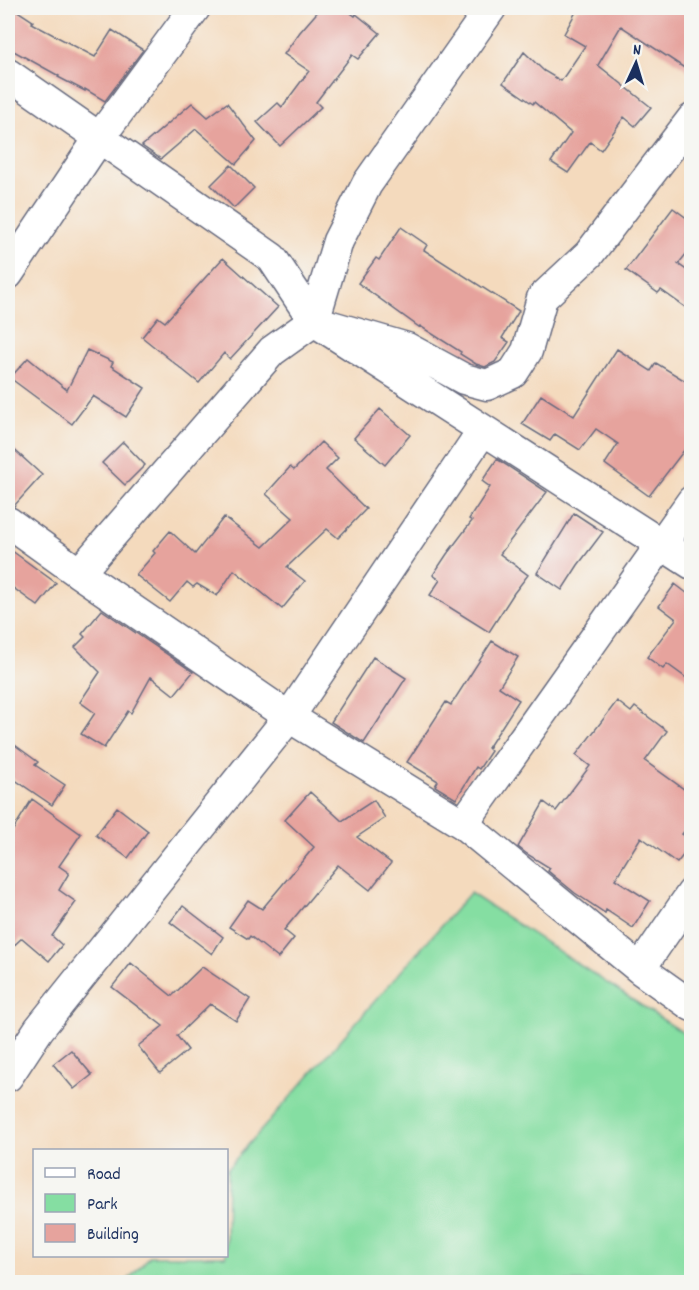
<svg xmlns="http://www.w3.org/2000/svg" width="699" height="1290" font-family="Dekko,sans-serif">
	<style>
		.green { fill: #85dea2; stroke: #508680; stroke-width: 1.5 }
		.building { fill: #e6a39d }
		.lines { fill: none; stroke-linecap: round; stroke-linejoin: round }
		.minor-casing { stroke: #676b7f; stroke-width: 33 }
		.minor { stroke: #fff; stroke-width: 30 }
	</style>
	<rect width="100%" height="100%" fill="#f6f6f2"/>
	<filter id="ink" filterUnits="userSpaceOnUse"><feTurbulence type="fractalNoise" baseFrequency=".0167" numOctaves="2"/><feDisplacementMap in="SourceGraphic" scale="12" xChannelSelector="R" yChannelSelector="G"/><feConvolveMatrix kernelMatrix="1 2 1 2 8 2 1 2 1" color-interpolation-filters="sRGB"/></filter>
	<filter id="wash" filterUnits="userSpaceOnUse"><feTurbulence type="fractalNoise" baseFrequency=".008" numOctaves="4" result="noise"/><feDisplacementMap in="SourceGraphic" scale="24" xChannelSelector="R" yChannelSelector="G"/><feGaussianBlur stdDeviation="1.35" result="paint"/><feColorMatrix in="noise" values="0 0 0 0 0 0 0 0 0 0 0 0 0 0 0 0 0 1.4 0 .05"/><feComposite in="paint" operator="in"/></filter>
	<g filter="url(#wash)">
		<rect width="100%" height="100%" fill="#f4dabd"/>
		<path class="green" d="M470,893L691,1038V1282H126L150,1256H226L227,1169Z"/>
		<g id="blocks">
			<path class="building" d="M8,8H13L33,21L31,23L95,57L112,30L143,50L105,101L85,89V91L58,77L59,76L12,50L8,57Z
				M321,8H344L355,16L356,14L380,33L358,59L352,55L316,102L321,107L280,146L257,122L278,103L282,107L309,71L284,54L300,32Z
				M578,8H692V73L621,26L598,65L651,107L635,126L624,117L601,150L590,142L568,173L551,162L571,133L534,102L533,104L503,83L524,52L544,71L561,81L585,46L564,34Z
				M192,103L208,117L227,103L256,141L236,164L196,129L161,159L142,146Z
				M231,165L254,188L234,208L211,185Z
				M673,208L692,222V247L678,264L692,274V312L661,290L658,293L626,270Z
				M401,227L427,245L424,250L519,311L502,338L509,342L495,362L485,367L476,364L460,354L461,352L420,326L419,327L358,283L376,258L379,260Z
				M223,258L278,307L230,359L224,353L199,383L142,337L158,317L165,322Z
				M617,349L651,371L656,363L692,385V440L649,496L605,464L618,444L596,429L580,450L555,434L550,441L522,424L541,395L574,416Z
				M87,350L113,362L111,366L145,388L126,417L93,396L72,424L10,378L28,358L67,390Z
				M380,409L410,435L385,465L354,438Z
				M123,442L145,465L125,485L102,463Z
				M321,442L338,458L326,470L366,509L338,538L327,529L287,567L305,581L282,609L234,570L217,596L197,584L193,587L187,582L170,602L136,575L155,553L153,551L170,531L195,554L224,517L263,547L293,518L266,494L290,467L294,470Z
				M8,444L42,475L14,506L8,505Z
				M497,459L547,492L500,554L528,575L514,593L489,632L430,595L440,580L433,575L447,554L472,521L469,519L490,487L482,481Z
				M574,513L603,532L578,565L562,590L537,573Z
				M8,548L56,583L38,606L8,584Z
				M675,584L692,597V682L667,664L663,669L647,657L676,619L659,606Z
				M102,610L193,672L174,695L151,677L131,713L128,711L104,748L81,734L95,713L80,702L100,672L75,647L85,637L82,634Z
				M492,641L518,657L499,687L519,700L488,748L491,751L479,769L476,767L456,799L435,786L438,781L407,762L446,702L451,705Z
				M373,657L406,678L364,743L331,722Z
				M617,701L631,712L635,707L667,731L645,761L692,795V822L682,834L692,841V844L677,863L641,837L615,879L650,901L633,928L606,910L605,913L575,893L548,871L550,868L527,854L518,847L544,802L556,811L590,766L576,755Z
				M8,740L38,762L35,765L65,785L52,805L8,775Z
				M310,792L342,821L374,800L385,818L357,837L391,863L370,890L338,865L284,930L294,938L278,958L250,936L248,939L229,927L248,900L262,909L314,847L285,820Z
				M32,799L81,834L59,866L69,873L59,890L76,902L52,936L62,945L49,961L22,938L8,951V838Z
				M117,807L148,831L128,858L96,835Z
				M183,906L223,937L212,954L170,922Z
				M131,963L172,996L202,967L250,999L236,1021L210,1004L177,1036L188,1050L160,1073L138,1046L163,1026L112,987Z
				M71,1050L92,1075L74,1089L53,1064Z"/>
		</g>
	</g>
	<g filter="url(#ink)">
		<use href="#blocks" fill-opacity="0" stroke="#676b7f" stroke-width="1.5"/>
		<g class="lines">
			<g class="minor-casing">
				<path id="minor" d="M8,74L272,258L314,321L692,564
					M8,274L100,137L195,8
					M314,321L338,241L367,184L491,8
					M8,522L79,573L289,717L463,824L640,969L692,1006
					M79,573L272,351L314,321L407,348L464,379L487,385L513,373L527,351L542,298L589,254L692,119
					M463,824L692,501
					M640,969L692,893
					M8,1076L39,1029L289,717L483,430"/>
			</g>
			<use href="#minor" class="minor"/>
		</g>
	</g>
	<rect width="699" height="1290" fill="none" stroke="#f6f6f2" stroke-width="30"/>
	<rect x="33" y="1149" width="195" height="108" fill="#f6f6f2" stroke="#9ea6b7" stroke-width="1.5"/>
	<rect x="45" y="1168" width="30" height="9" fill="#ffffff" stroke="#9ea6b7" stroke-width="1.5"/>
	<text x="87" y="1179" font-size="18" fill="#1b2f5e">Road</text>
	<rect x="45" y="1194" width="30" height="18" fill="#85dea2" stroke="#9ea6b7" stroke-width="1.5"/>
	<text x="87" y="1209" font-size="18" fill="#1b2f5e">Park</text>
	<rect x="45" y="1224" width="30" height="18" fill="#e6a39d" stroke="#9ea6b7" stroke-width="1.5"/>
	<text x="87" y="1239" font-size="18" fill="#1b2f5e">Building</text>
	<g transform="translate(636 63) rotate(4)" stroke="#f6f6f2" stroke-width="4.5" paint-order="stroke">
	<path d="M0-4.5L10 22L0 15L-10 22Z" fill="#1b2f5e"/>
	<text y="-9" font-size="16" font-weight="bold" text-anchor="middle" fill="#1b2f5e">N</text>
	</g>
</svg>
